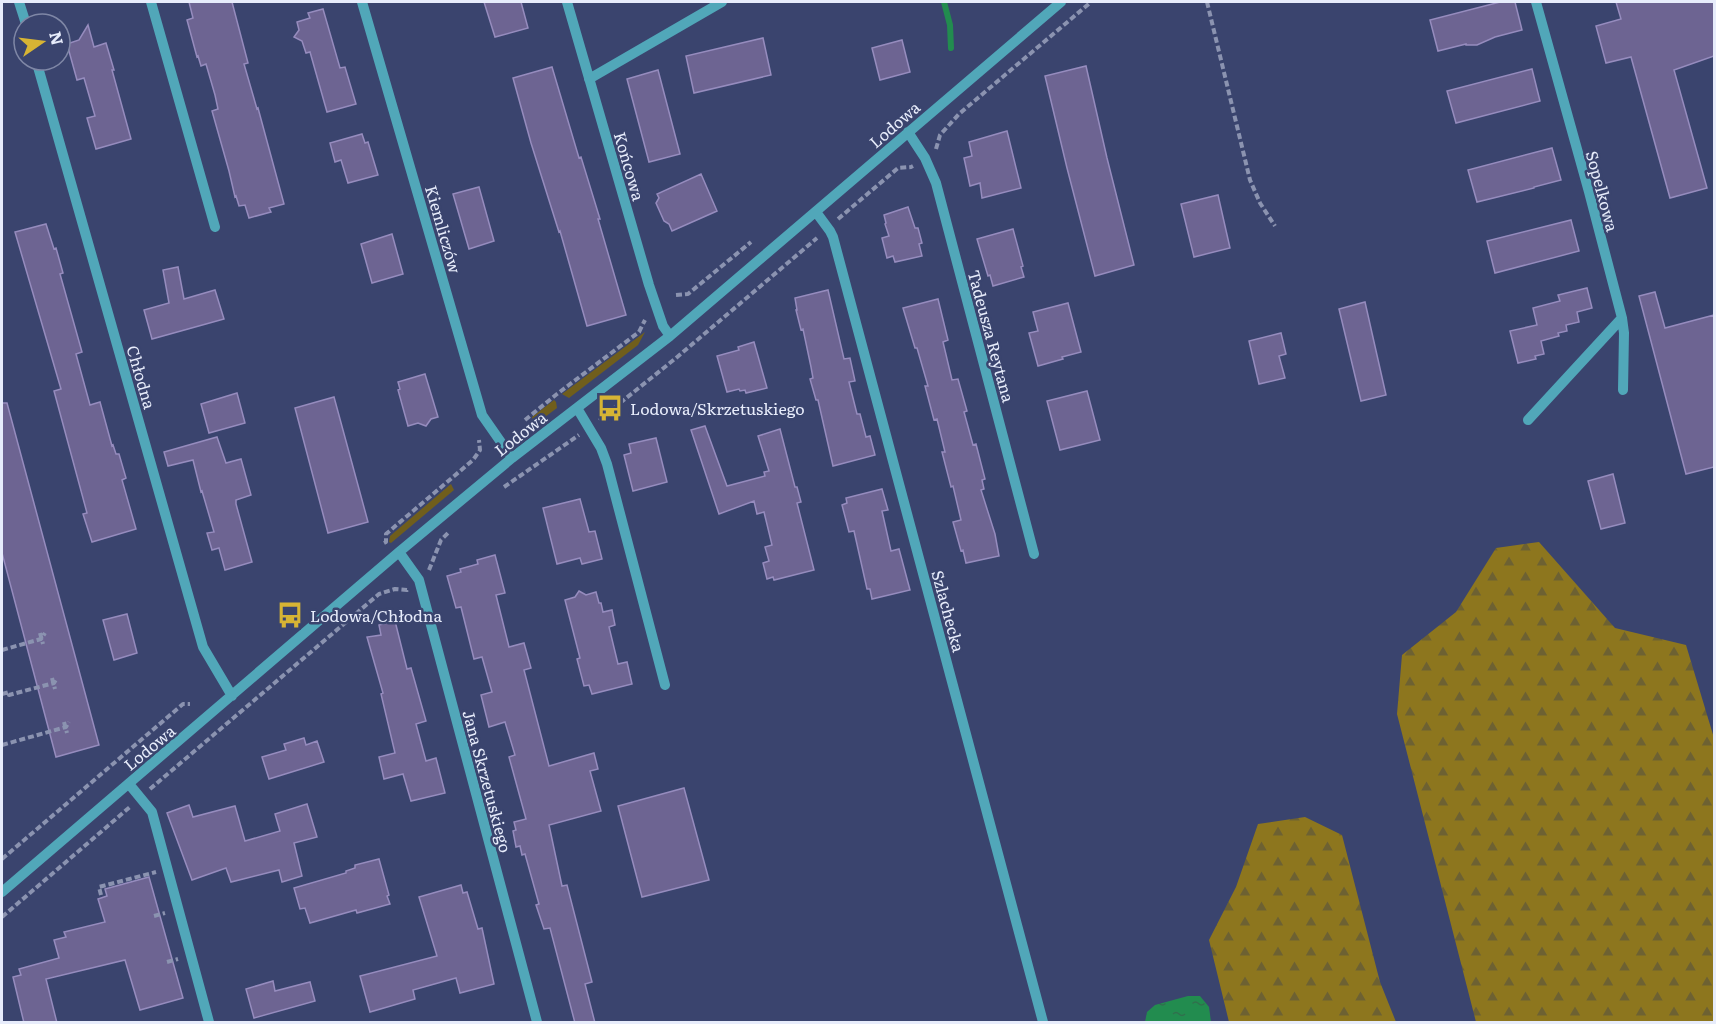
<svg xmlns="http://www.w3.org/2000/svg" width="1716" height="1024" font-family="Literata,serif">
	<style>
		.grass { fill: url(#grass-tufts) }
		.forest { fill: url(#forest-firs) }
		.water { fill: url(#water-ripples) }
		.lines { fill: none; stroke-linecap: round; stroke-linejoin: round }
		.stream { stroke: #228c4f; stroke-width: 6 }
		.building { fill: #6d6492; stroke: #968cbe; stroke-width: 1.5 }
		.path { stroke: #8b93b0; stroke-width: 4; stroke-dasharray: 6 3; stroke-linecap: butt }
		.minor { stroke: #51a7b9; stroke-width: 10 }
		.labels { text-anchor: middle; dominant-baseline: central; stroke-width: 5; stroke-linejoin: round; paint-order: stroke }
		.street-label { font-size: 16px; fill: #e7ecfb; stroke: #3a446e }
		.poi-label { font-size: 16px; fill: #e7ecfb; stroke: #3a446e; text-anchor: start }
	</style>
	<defs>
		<pattern id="grass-tufts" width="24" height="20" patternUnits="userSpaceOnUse" patternTransform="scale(1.5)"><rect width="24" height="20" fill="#705e1c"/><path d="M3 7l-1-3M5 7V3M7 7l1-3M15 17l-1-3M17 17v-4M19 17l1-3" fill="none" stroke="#84753e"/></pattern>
		<pattern id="forest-firs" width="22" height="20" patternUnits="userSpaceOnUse" patternTransform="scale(1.5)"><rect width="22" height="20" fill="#8d761e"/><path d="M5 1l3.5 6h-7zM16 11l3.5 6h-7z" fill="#6d6132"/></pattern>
		<pattern id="water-ripples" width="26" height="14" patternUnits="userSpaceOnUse" patternTransform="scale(1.5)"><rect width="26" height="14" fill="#228c4f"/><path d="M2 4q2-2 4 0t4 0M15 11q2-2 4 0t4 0" fill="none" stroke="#30704d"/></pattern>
	</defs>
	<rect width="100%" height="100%" fill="#3a446e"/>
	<path class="grass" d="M645,332L638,345L569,398L562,394Z
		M554,400L556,402L557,408L534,425L532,417Z
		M451,484L454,490L391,543L389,542L390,536Z"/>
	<path class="forest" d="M1539,542L1615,628L1686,645L1714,738V1022H1476L1397,714L1402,655L1456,612L1496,548Z
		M1305,817L1342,835L1380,982L1396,1022H1229L1209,940L1236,887L1258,824Z"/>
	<path class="water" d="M1188,996H1200L1209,1007L1211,1022H1145L1147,1012L1155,1005Z"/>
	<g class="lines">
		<path class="stream" d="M944,2L950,25L951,48"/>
	</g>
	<path class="building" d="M189,2H232L248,63L244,64L257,109L258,108L284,204L269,208L271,212L249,218L245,205L239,206L236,196L235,197L229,171L212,111L218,109L215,95L206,64L201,66L198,56L197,57L187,20L193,18Z
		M484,2H521L528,28L495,37Z
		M1500,2H1515L1522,30L1495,37L1477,45H1466V44L1438,51L1430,20Z
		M1616,2H1714V56L1674,70L1707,188L1670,198L1631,57L1606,63L1596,26L1621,19Z
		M323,9L340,68L345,67L356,104L327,112L310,52L306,53L302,41L294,37L299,30L297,22L310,18L308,13Z
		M88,25L94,47L106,43L114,70H112L131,139L96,149L87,118L95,116L84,78L77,80L67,44L79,40Z
		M763,38L771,75L694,93L686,56Z
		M902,40L910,72L880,80L872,48Z
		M1086,66L1107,158L1134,265L1095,276L1067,168L1045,76Z
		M552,67L579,158L581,157L600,219H598L626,315L587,326L560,231L559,232L531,143L513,78Z
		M1532,69L1540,101L1456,123L1447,91Z
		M658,70L680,154L649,162L627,79Z
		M1007,131L1021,188L982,198L980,183L970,186L964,158L972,156L969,142Z
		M362,134L365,143L368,142L378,175L348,183L341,160L335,162L330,143Z
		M1552,148L1561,180L1534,187V188L1477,202L1468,170Z
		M701,174L717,211L672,231L669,224L664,221L656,203L659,198L657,194Z
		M479,187L494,241L469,249L453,194Z
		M1218,195L1230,248L1194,257L1181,204Z
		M908,207L915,228H918L922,243L919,244L922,256L895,262L893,256L887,258L882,238L889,236L885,224L886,223L884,215Z
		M1571,220L1579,251L1495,273L1487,241Z
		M46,224L54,249L56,248L63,273L60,274L82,352L76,354L90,405L100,402L112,446L113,445L116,454H119L126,478L122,480L136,529L92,542L83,514L87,513L54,391L61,389L15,232Z
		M1013,229L1023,266L1021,267L1024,277L993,286L990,275L988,276L977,239Z
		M392,234L403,274L372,283L361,244Z
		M178,267L184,299L215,290L224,319L152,339L144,310L169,303L163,270Z
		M1587,288L1592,308L1577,312L1579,322L1566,325L1567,331L1558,333L1559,336L1541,341L1544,354L1535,356L1536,359L1518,363L1510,331L1537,325L1533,308L1560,301L1558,295Z
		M828,290L844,359L850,358L855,381L849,382L857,414H860L866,437L870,436L875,455L833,466L818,400H816L810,379L813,378L811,367L803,329L801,330L796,310H797L795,298Z
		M1655,292L1665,328L1714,315V467L1686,474L1639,296Z
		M938,299L948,340L943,342L952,380L958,379L967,411L964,412L973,445L976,444L985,479L982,480L984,489L981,490L995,534L999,556L966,563L963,550L961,551L953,522L961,520L953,486L951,487L942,452H945L937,419L934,420L925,386H928L917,348H915L903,308Z
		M1365,302L1386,395L1361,401L1339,309Z
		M1068,303L1081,352L1062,357L1063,359L1038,366L1029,333L1038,331L1033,312Z
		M1281,333L1286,354L1279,356L1285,378L1259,384L1249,341Z
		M754,342L767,388L746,393L745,390L740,391L739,389L727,392L717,356L739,350L738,347Z
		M425,374L438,417L431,419L426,426L418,423L408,426L398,390L400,389L398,382Z
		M1087,391L1100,440L1060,450L1047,401Z
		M237,393L245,423L209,433L201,404Z
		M334,397L368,522L328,533L295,408Z
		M2,403H7L99,745L56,757L2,553Z
		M705,426L727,486L765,476L764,472L769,471L758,436L780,429L795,487H797L801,502L797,503L814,570L774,580L773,577L767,579L763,563L769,561L765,547L772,545L764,512L757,514L754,501L719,514L691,430Z
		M217,437L226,463L241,459L251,495L236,500V504L252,562L225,570L219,548L212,550L207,533L214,532L202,491L201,492L193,460L168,466L164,452Z
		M656,438L667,482L633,491L624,455L631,453L629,444Z
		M1613,474L1625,523L1601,529L1588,481Z
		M882,489L888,510L882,511L891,551L899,549L910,590L872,599L870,589H867L854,531L849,532L842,505L847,503L846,498Z
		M580,499L589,532L595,531L602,559L582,564L580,558L557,564L543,508Z
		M495,555L505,593L496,595L509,647L524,643L531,668L524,670L549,766L594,753L598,769L590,771L601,811L549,825L562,886L567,885L592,982L585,984L595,1023H575L550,928L544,929L536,905L539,904L525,854L522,855L520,846L516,847L513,831L516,830L514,822L526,819L509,757L515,755L505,722L489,727L481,695L492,692L482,657L474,659L461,607L456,608L447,576L461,572L460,569L478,564L477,560Z
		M579,591L586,595L596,592L599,603H601L603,612L612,610L615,625L609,627L618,664L627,662L632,684L592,694L589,685L584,686L577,659L580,658L565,600L575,597Z
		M127,614L137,653L114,660L103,620Z
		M395,621L407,669L411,668L426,721L416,724L426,761L436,758L445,793L411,801L403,774L384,779L379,757L395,753L381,694L383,693L367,637L381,635L379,625Z
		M304,738L306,745L317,741L324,762L269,779L262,757L286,750L284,744Z
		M684,788L709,880L642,897L618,806Z
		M307,804L317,837L294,843L302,876L282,882L279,870L231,882L226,868L192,880L167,813L189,805L193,817L235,806L245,841L280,831L275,814Z
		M379,859L389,895L387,896L390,904L357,913L356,910L310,923L305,908L300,909L294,888L346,873V871L355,868V865Z
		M149,877L183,998L140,1010L125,960L46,979L57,1023H24L13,977L21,975L19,969L59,958L54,940L66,937L64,932L105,922L98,899L107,896L105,889Z
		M461,885L463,893L467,892L478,929L482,928L494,984L460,993L456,978L413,990L415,999L370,1012L360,976L437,956L419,897Z
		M273,981L275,991L310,982L315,1001L254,1018L246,989Z"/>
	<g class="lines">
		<path class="path" d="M1207,2L1250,180L1260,203L1275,226
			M936,149L940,135L959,114L1091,2
			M838,219L898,168L911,167L913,166
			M676,295L688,294L751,242
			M525,420L557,394L639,332L645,320
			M599,420L676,358L817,238
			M504,487L579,435
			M384,543L386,542V534L473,460L480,450L479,440
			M429,570L441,540L449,532
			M40,633L43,644
			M2,650L41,639L45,633
			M52,678L55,689
			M2,694L9,692V695L54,683L57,678
			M64,722L67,733
			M2,745L66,727L69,722
			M150,789L379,594L395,589L407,590L408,589
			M2,859L183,704H190
			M101,895L99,887L156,872
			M154,916L165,913
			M2,917L131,806
			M167,962L178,959"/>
		<path class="minor" d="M19,2L26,24
			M151,2L215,227
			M362,2L482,415L512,458
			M567,2L649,285L663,326L670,336
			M1536,2L1589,192L1622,318L1624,333L1623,390
			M36,60L203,647L232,696
			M589,79L722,2
			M908,132L925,158L936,183L1034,554
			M816,212L830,231L833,237L1043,1022
			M577,408L601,448L607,464L665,685
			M1528,420L1622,318
			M399,552L419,580L537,1022
			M129,784L152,812L209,1022
			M2,892L399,552L512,458L670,336L1061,2"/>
	</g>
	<defs>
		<g id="bus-bare" transform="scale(2.07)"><path d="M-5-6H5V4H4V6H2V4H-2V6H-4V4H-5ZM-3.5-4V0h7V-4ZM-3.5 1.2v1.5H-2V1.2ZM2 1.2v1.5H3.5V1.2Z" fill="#d7b434" stroke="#3a446e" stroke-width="2.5" paint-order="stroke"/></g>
	</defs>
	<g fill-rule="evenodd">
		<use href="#bus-bare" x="610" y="408"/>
		<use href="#bus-bare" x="290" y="615"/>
	</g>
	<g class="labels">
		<g class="street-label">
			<text transform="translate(894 124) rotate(-41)">Lodowa</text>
			<text transform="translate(630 166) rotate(74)">Końcowa</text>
			<text transform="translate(1603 191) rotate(75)">Sopelkowa</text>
			<text transform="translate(444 229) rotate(74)">Kiemliczów</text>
			<text transform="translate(992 336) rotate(75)">Tadeusza Reytana</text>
			<text transform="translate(142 377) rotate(74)">Chłodna</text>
			<text transform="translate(520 433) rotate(-38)">Lodowa</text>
			<text transform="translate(949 611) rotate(75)">Szlachecka</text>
			<text transform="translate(149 747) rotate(-40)">Lodowa</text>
			<text transform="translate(488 781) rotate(75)">Jana Skrzetuskiego</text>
		</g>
		<g class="poi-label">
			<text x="630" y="408">Lodowa/Skrzetuskiego</text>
			<text x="310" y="615">Lodowa/Chłodna</text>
		</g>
	</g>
	<rect width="1716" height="1024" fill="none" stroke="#e7ecfb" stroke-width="6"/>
	<g transform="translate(42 42) rotate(76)"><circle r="28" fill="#3a446e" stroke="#7f87a6" stroke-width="1.5"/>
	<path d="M0-4.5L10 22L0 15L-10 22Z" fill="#d7b434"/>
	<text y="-9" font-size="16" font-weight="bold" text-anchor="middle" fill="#e7ecfb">N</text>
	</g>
</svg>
